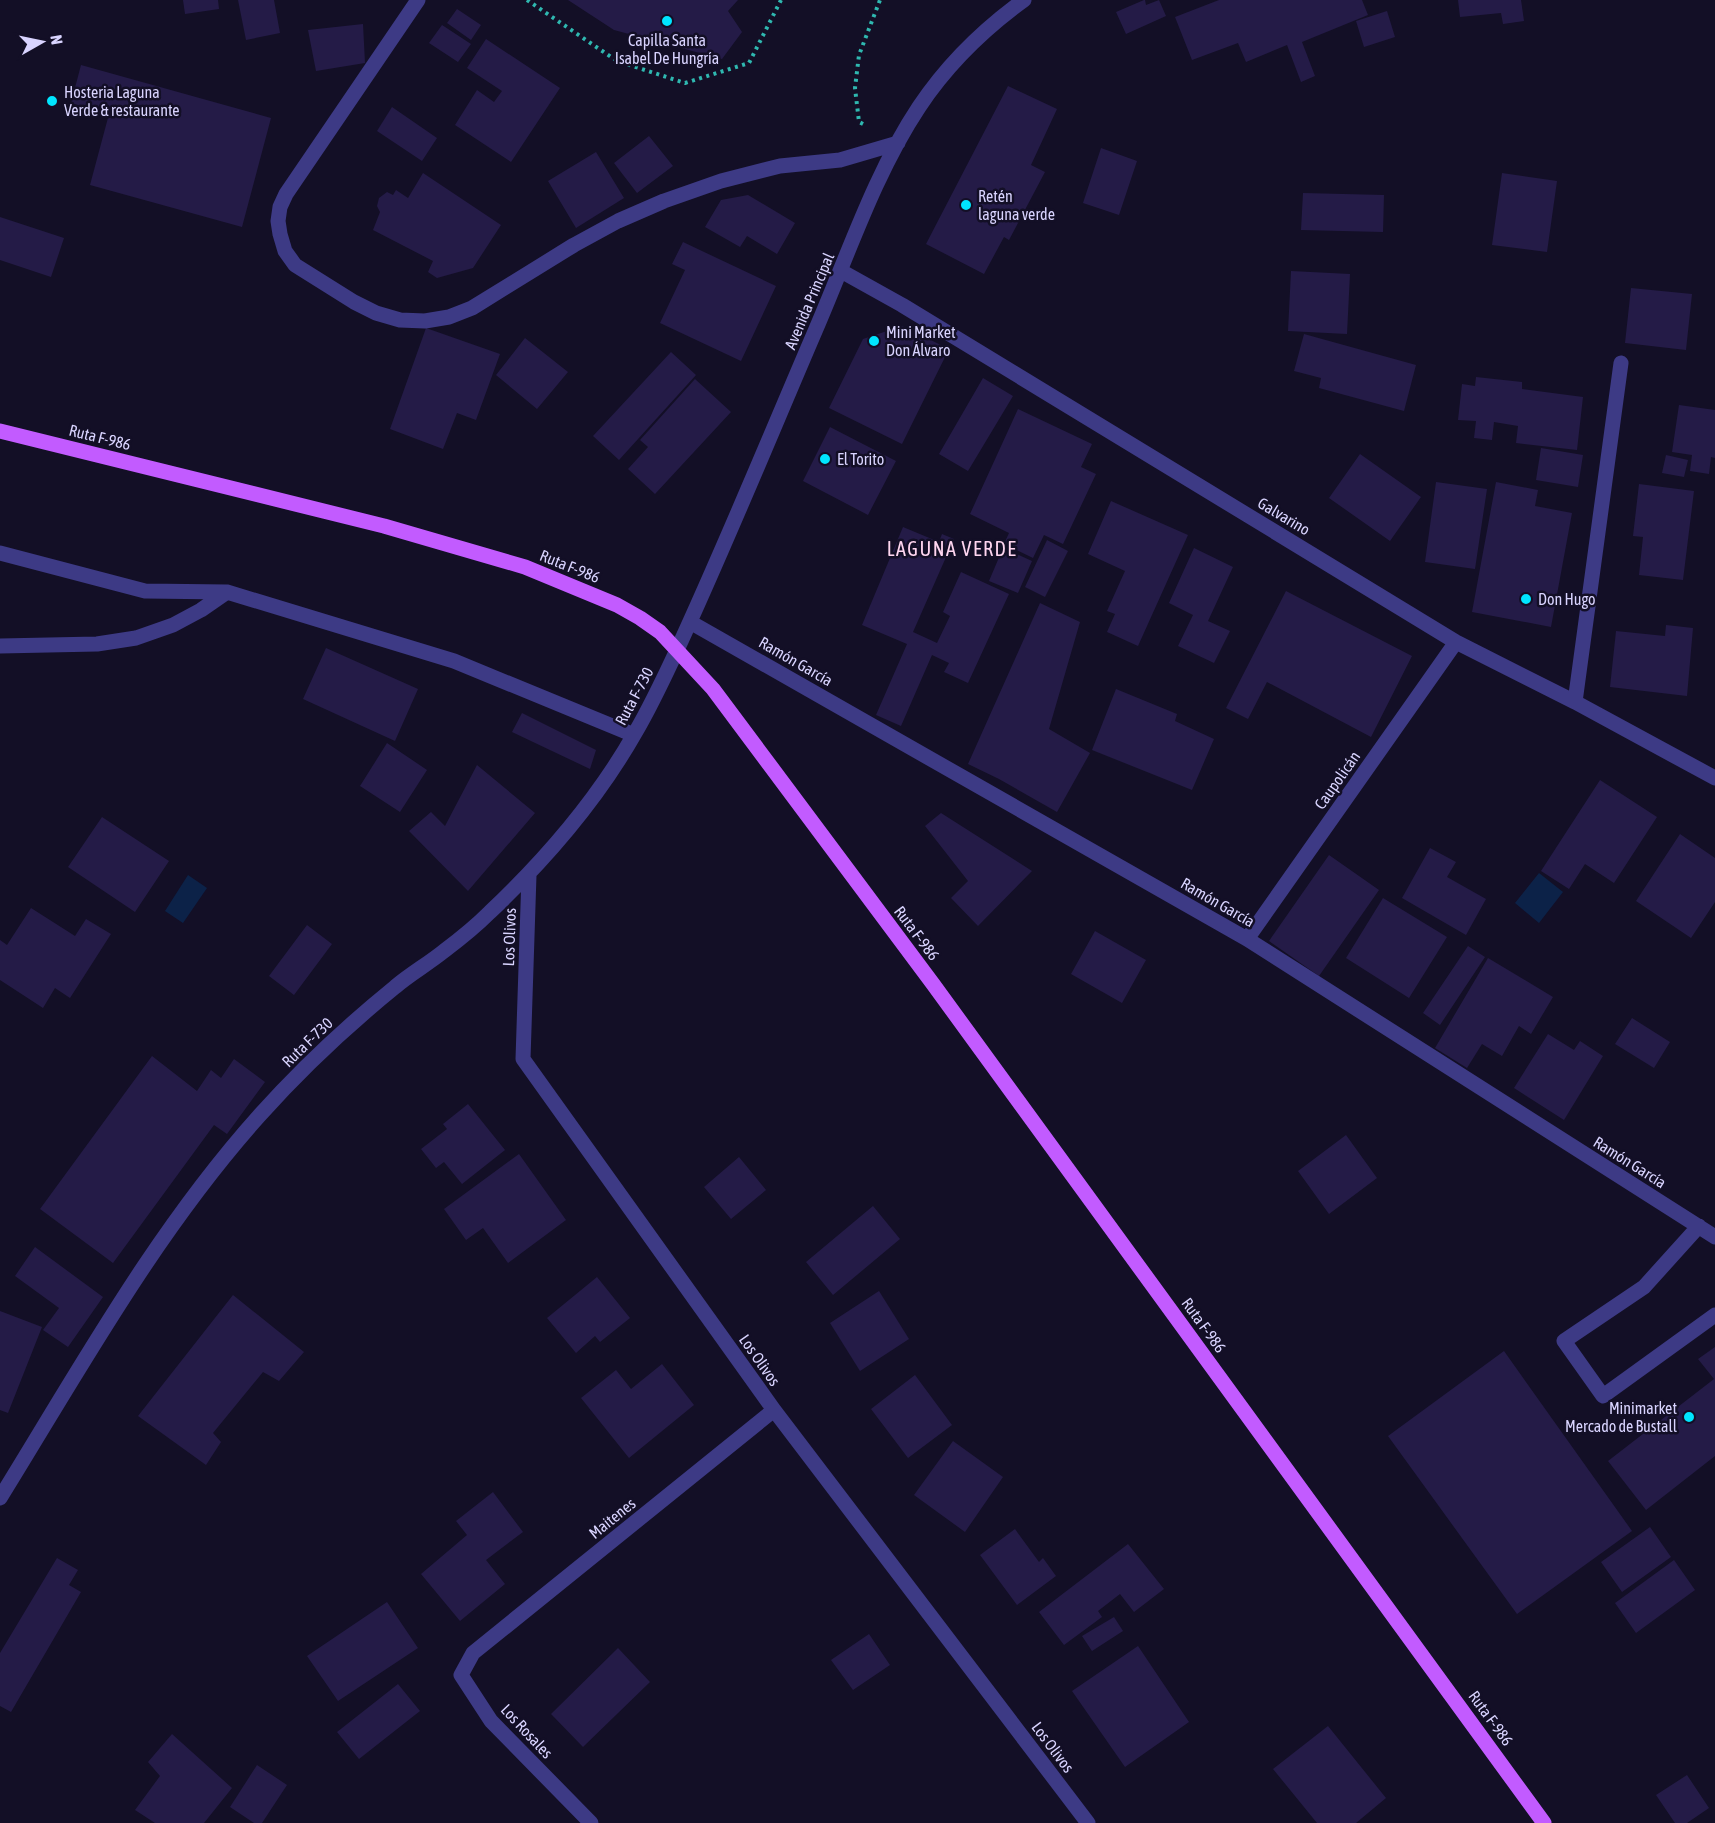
<svg xmlns="http://www.w3.org/2000/svg" width="1715" height="1823" font-family="'Asap Condensed',sans-serif">
	<style>
		.water { fill: #0c2248 }
		.building { fill: #241b47 }
		.lines { fill: none; stroke-linecap: round; stroke-linejoin: round }
		.path { stroke: #2fb8b0; stroke-width: 4; stroke-dasharray: 3 4.5; stroke-linecap: butt }
		.minor { stroke: #3d3a85; stroke-width: 15 }
		.major { stroke: #c25bff; stroke-width: 15 }
		.poi-dot { fill: #00e5ff; stroke: #130f26; stroke-width: 2 }
		.labels { text-anchor: middle; dominant-baseline: central; stroke-width: 5; stroke-linejoin: round; paint-order: stroke }
		.poi-label { font-size: 16px; fill: #d9d4ff; stroke: #130f26; text-anchor: start }
		.street-label { font-size: 16px; fill: #d9d4ff; stroke: #130f26 }
		.quarter-label { font-size: 20px; letter-spacing: 1.5px; fill: #ffd6f0; stroke: #130f26 }
	</style>
	<rect width="100%" height="100%" fill="#130f26"/>
	<path class="water" d="M1539,873L1563,892L1539,923L1515,903Z
		M188,875L207,888L183,923L165,911Z"/>
	<path class="building" d="M183,0H218L219,9L185,14Z
		M238,0H274L280,33L246,40Z
		M568,0H738L728,11L742,32L722,59L614,30Z
		M1144,0H1145L1146,5L1159,0L1166,16L1126,34L1116,12Z
		M1219,0H1362L1368,15L1302,42L1315,76L1301,82L1287,45L1246,62L1238,43L1192,60L1175,17Z
		M1458,0H1521L1524,21L1503,24L1501,13L1460,17Z
		M457,9L481,25L471,40L447,23Z
		M1387,11L1395,37L1364,47L1356,21Z
		M363,24L365,63L316,71L308,30Z
		M442,25L471,44L458,62L429,43Z
		M486,39L560,88L511,162L455,125L477,90L494,102L502,91L467,68Z
		M81,65L271,118L242,227L90,185L109,114L71,103Z
		M1008,86L1057,109L1031,165L1045,172L1009,240L1004,237L984,274L926,244Z
		M392,107L437,138L422,161L377,131Z
		M649,136L673,166L637,193L614,163Z
		M1101,148L1137,161L1119,215L1083,203Z
		M596,152L624,198L576,228L548,181Z
		M423,173L501,225L473,268L437,278L428,272L433,261L373,230L380,212L377,206L379,198L387,192L393,195L396,190L408,198Z
		M1502,173L1557,181L1547,252L1492,245Z
		M1303,193L1384,195L1383,232L1301,230Z
		M748,195L795,223L777,254L747,236L740,247L705,227L721,200Z
		M0,217L64,238L51,277L0,260Z
		M683,242L776,286L741,361L660,323L685,270L672,264Z
		M1291,271L1350,274L1347,334L1288,331Z
		M1631,288L1692,294L1686,350L1625,343Z
		M902,326L949,349L902,444L829,408L863,339Z
		M426,328L500,354L476,420L457,413L443,449L390,429Z
		M1304,334L1416,365L1404,411L1319,388L1321,378L1294,371Z
		M525,338L568,372L537,409L496,375Z
		M671,352L696,375L619,460L593,436Z
		M1476,377L1522,382V389L1583,397L1577,450L1516,443L1518,426L1494,422L1492,440L1474,438L1476,421L1458,420L1462,384L1475,386Z
		M983,378L1013,396L968,471L939,454Z
		M695,379L731,412L655,494L628,469L648,447L640,440Z
		M1679,405L1715,410V458L1711,457L1709,474L1690,471L1692,455L1672,452Z
		M1018,409L1092,444L1081,467L1096,474L1063,544L1044,535L1033,558L1004,544L1009,533L970,514Z
		M830,427L896,461L868,515L803,481Z
		M1541,448L1583,455L1578,487L1536,480Z
		M1360,454L1421,497L1390,541L1329,498Z
		M1666,455L1688,460L1684,477L1662,473Z
		M1436,482L1487,489L1475,569L1425,562Z
		M1496,482L1538,490L1535,506L1572,513L1551,627L1472,612Z
		M1639,484L1694,491L1683,580L1639,575L1643,537L1633,536Z
		M1111,501L1188,535L1138,646L1107,632L1115,614L1107,611L1125,571L1088,554Z
		M903,527L939,542L942,534L954,539L913,632L937,643L950,616L943,612L961,572L1009,594L968,683L944,672L949,663L932,655L901,726L876,715L907,644L862,625Z
		M1047,540L1068,551L1045,597L1025,587Z
		M1003,548L1032,561L1018,593L989,581Z
		M1194,548L1233,567L1208,621L1230,631L1214,663L1178,646L1193,615L1169,603Z
		M1286,591L1412,656L1371,737L1267,682L1248,719L1226,708Z
		M1040,603L1080,622L1049,729L1090,753L1057,812L999,779L968,764Z
		M1666,625L1693,628L1687,696L1610,687L1616,631L1665,636Z
		M326,648L418,689L395,741L303,699Z
		M1116,689L1177,714L1175,721L1214,739L1192,790L1092,750Z
		M522,713L596,750L590,769L512,732Z
		M387,743L427,770L400,812L360,786Z
		M477,765L535,813L468,891L409,831L431,812L445,826Z
		M1600,780L1657,817L1614,883L1585,864L1569,889L1541,871Z
		M941,813L1032,871L978,926L951,898L968,881L925,826Z
		M102,817L169,861L135,912L68,867Z
		M1680,834L1715,858V902L1691,938L1636,901Z
		M1430,848L1456,862L1447,877L1486,899L1466,935L1402,898Z
		M1329,855L1379,890L1319,976L1269,941Z
		M1383,898L1447,937L1409,998L1346,958Z
		M31,908L75,936L86,919L111,934L70,998L55,988L43,1008L0,980V940L7,945Z
		M307,925L332,944L294,995L269,976Z
		M1095,931L1146,960L1122,1003L1071,974Z
		M1468,946L1485,957L1440,1025L1423,1013Z
		M1488,958L1553,997L1531,1034L1519,1026L1502,1056L1482,1044L1467,1068L1435,1048Z
		M1632,1018L1670,1042L1654,1068L1615,1044Z
		M1548,1034L1574,1050L1580,1041L1603,1056L1564,1120L1514,1088Z
		M152,1056L197,1091L211,1070L221,1078L234,1059L265,1082L227,1134L214,1125L113,1263L40,1209Z
		M468,1104L505,1150L462,1184L444,1162L436,1168L421,1149L447,1129L443,1124Z
		M1346,1135L1377,1178L1329,1214L1298,1171Z
		M519,1154L566,1220L508,1263L483,1228L466,1240L444,1209Z
		M739,1157L766,1190L731,1219L704,1187Z
		M873,1206L900,1239L833,1295L806,1262Z
		M35,1247L103,1297L68,1347L43,1330L59,1308L15,1276Z
		M597,1277L630,1318L600,1342L595,1336L576,1353L547,1318Z
		M879,1291L909,1339L860,1371L830,1323Z
		M233,1295L304,1352L279,1381L263,1372L213,1433L221,1442L206,1465L138,1416Z
		M0,1311L42,1327L8,1413L0,1410Z
		M1715,1347V1456L1646,1510L1608,1461L1714,1379L1698,1359Z
		M1504,1351L1632,1531L1517,1614L1388,1436Z
		M662,1364L694,1405L629,1458L581,1398L616,1370L631,1389Z
		M915,1375L952,1425L908,1458L871,1409Z
		M953,1441L1003,1477L965,1532L914,1495Z
		M493,1492L523,1532L486,1560L505,1584L460,1621L421,1574L467,1535L456,1521Z
		M1650,1527L1671,1557L1622,1592L1601,1562Z
		M1015,1529L1039,1562L1043,1558L1056,1576L1017,1605L980,1555Z
		M1128,1544L1164,1589L1134,1612L1120,1594L1098,1611L1102,1617L1064,1645L1039,1612Z
		M57,1558L78,1570L69,1585L81,1592L11,1712L0,1706V1653Z
		M1674,1560L1695,1590L1636,1633L1615,1603Z
		M387,1602L418,1648L338,1701L307,1656Z
		M1114,1617L1123,1631L1092,1651L1082,1636Z
		M869,1634L890,1665L853,1690L831,1660Z
		M1138,1646L1189,1722L1125,1767L1072,1691Z
		M618,1648L650,1682L583,1747L551,1714Z
		M398,1684L420,1711L359,1759L337,1732Z
		M1328,1726L1386,1798L1356,1823H1317L1273,1769Z
		M172,1734L232,1788L204,1823H155L135,1810L160,1776L148,1762Z
		M257,1765L287,1785L262,1823H254L230,1807Z
		M1687,1775L1709,1808L1687,1823H1675L1656,1795Z"/>
	<g class="lines">
		<path class="path" d="M527,0L617,61L685,83L749,63L781,0
			M863,124L859,122L855,88L859,55L880,0"/>
		<path class="minor" d="M418,0L286,194L280,207L278,221L280,234L285,251L295,265L354,302L376,313L400,320L425,321L449,317L472,308L574,245L618,221L664,201L721,181L780,166L840,160L898,143
			M841,271L902,305L1456,642L1575,702L1715,778
			M0,553L145,591L227,592L454,661L634,735
			M690,622L1247,939L1715,1237
			M0,646L97,644L136,638L173,625L201,610L227,592
			M1575,702L1621,363
			M529,875L523,1059L774,1410L1088,1823
			M1247,939L1456,642
			M1699,1226L1644,1287L1564,1341L1603,1396L1715,1315
			M0,1498C81,1367 156,1231 259,1116C301,1069 347,1026 395,987C410,974 428,964 444,951C460,939 476,926 490,912C546,859 597,800 635,733C651,706 664,678 677,650C726,544 770,436 816,329C848,255 875,173 919,107C947,65 984,29 1024,0
			M591,1823L491,1721L461,1675L473,1653L774,1410"/>
		<path class="major" d="M0,431L384,526L525,567L617,605L640,618L660,632L713,689L933,984L1544,1823"/>
	</g>
	<g class="poi-dot">
		<circle cx="667" cy="21" r="6"/>
		<circle cx="52" cy="101" r="6"/>
		<circle cx="966" cy="205" r="6"/>
		<circle cx="874" cy="341" r="6"/>
		<circle cx="825" cy="459" r="6"/>
		<circle cx="1526" cy="599" r="6"/>
		<circle cx="1689" cy="1417" r="6"/>
	</g>
	<g class="labels">
		<g class="poi-label">
			<text x="667" y="40" text-anchor="middle">Capilla Santa<tspan x="667" dy="18">Isabel De Hungría</tspan></text>
			<text x="64" y="92">Hosteria Laguna<tspan x="64" dy="18">Verde &amp; restaurante</tspan></text>
			<text x="978" y="196">Retén<tspan x="978" dy="18">laguna verde</tspan></text>
			<text x="886" y="332">Mini Market<tspan x="886" dy="18">Don Álvaro</tspan></text>
			<text x="837" y="459">El Torito</text>
			<text x="1538" y="599">Don Hugo</text>
			<text x="1677" y="1408" text-anchor="end">Minimarket<tspan x="1677" dy="18">Mercado de Bustall</tspan></text>
		</g>
		<g class="street-label">
			<text transform="translate(809 301) rotate(-67)">Avenida Principal</text>
			<text transform="translate(100 437) rotate(14)">Ruta F-986</text>
			<text transform="translate(1284 516) rotate(31)">Galvarino</text>
			<text transform="translate(570 566) rotate(22)">Ruta F-986</text>
			<text transform="translate(796 661) rotate(30)">Ramón García</text>
			<text transform="translate(634 696) rotate(-62)">Ruta F-730</text>
			<text transform="translate(1337 780) rotate(-55)">Caupolicán</text>
			<text transform="translate(1218 902) rotate(30)">Ramón García</text>
			<text transform="translate(917 933) rotate(53)">Ruta F-986</text>
			<text transform="translate(509 937) rotate(-88)">Los Olivos</text>
			<text transform="translate(307 1042) rotate(-44)">Ruta F-730</text>
			<text transform="translate(1630 1162) rotate(32)">Ramón García</text>
			<text transform="translate(1204 1325) rotate(54)">Ruta F-986</text>
			<text transform="translate(760 1360) rotate(55)">Los Olivos</text>
			<text transform="translate(612 1518) rotate(-39)">Maitenes</text>
			<text transform="translate(1491 1718) rotate(54)">Ruta F-986</text>
			<text transform="translate(527 1731) rotate(47)">Los Rosales</text>
			<text transform="translate(1053 1747) rotate(53)">Los Olivos</text>
		</g>
		<g class="quarter-label">
			<text x="952" y="548">LAGUNA VERDE</text>
		</g>
	</g>
	<g transform="translate(42 42) rotate(81)" stroke="#130f26" stroke-width="4.5" paint-order="stroke">
	<path d="M0-4.5L10 22L0 15L-10 22Z" fill="#d9d4ff"/>
	<text y="-9" font-size="16" font-weight="bold" text-anchor="middle" fill="#d9d4ff">N</text>
	</g>
</svg>
